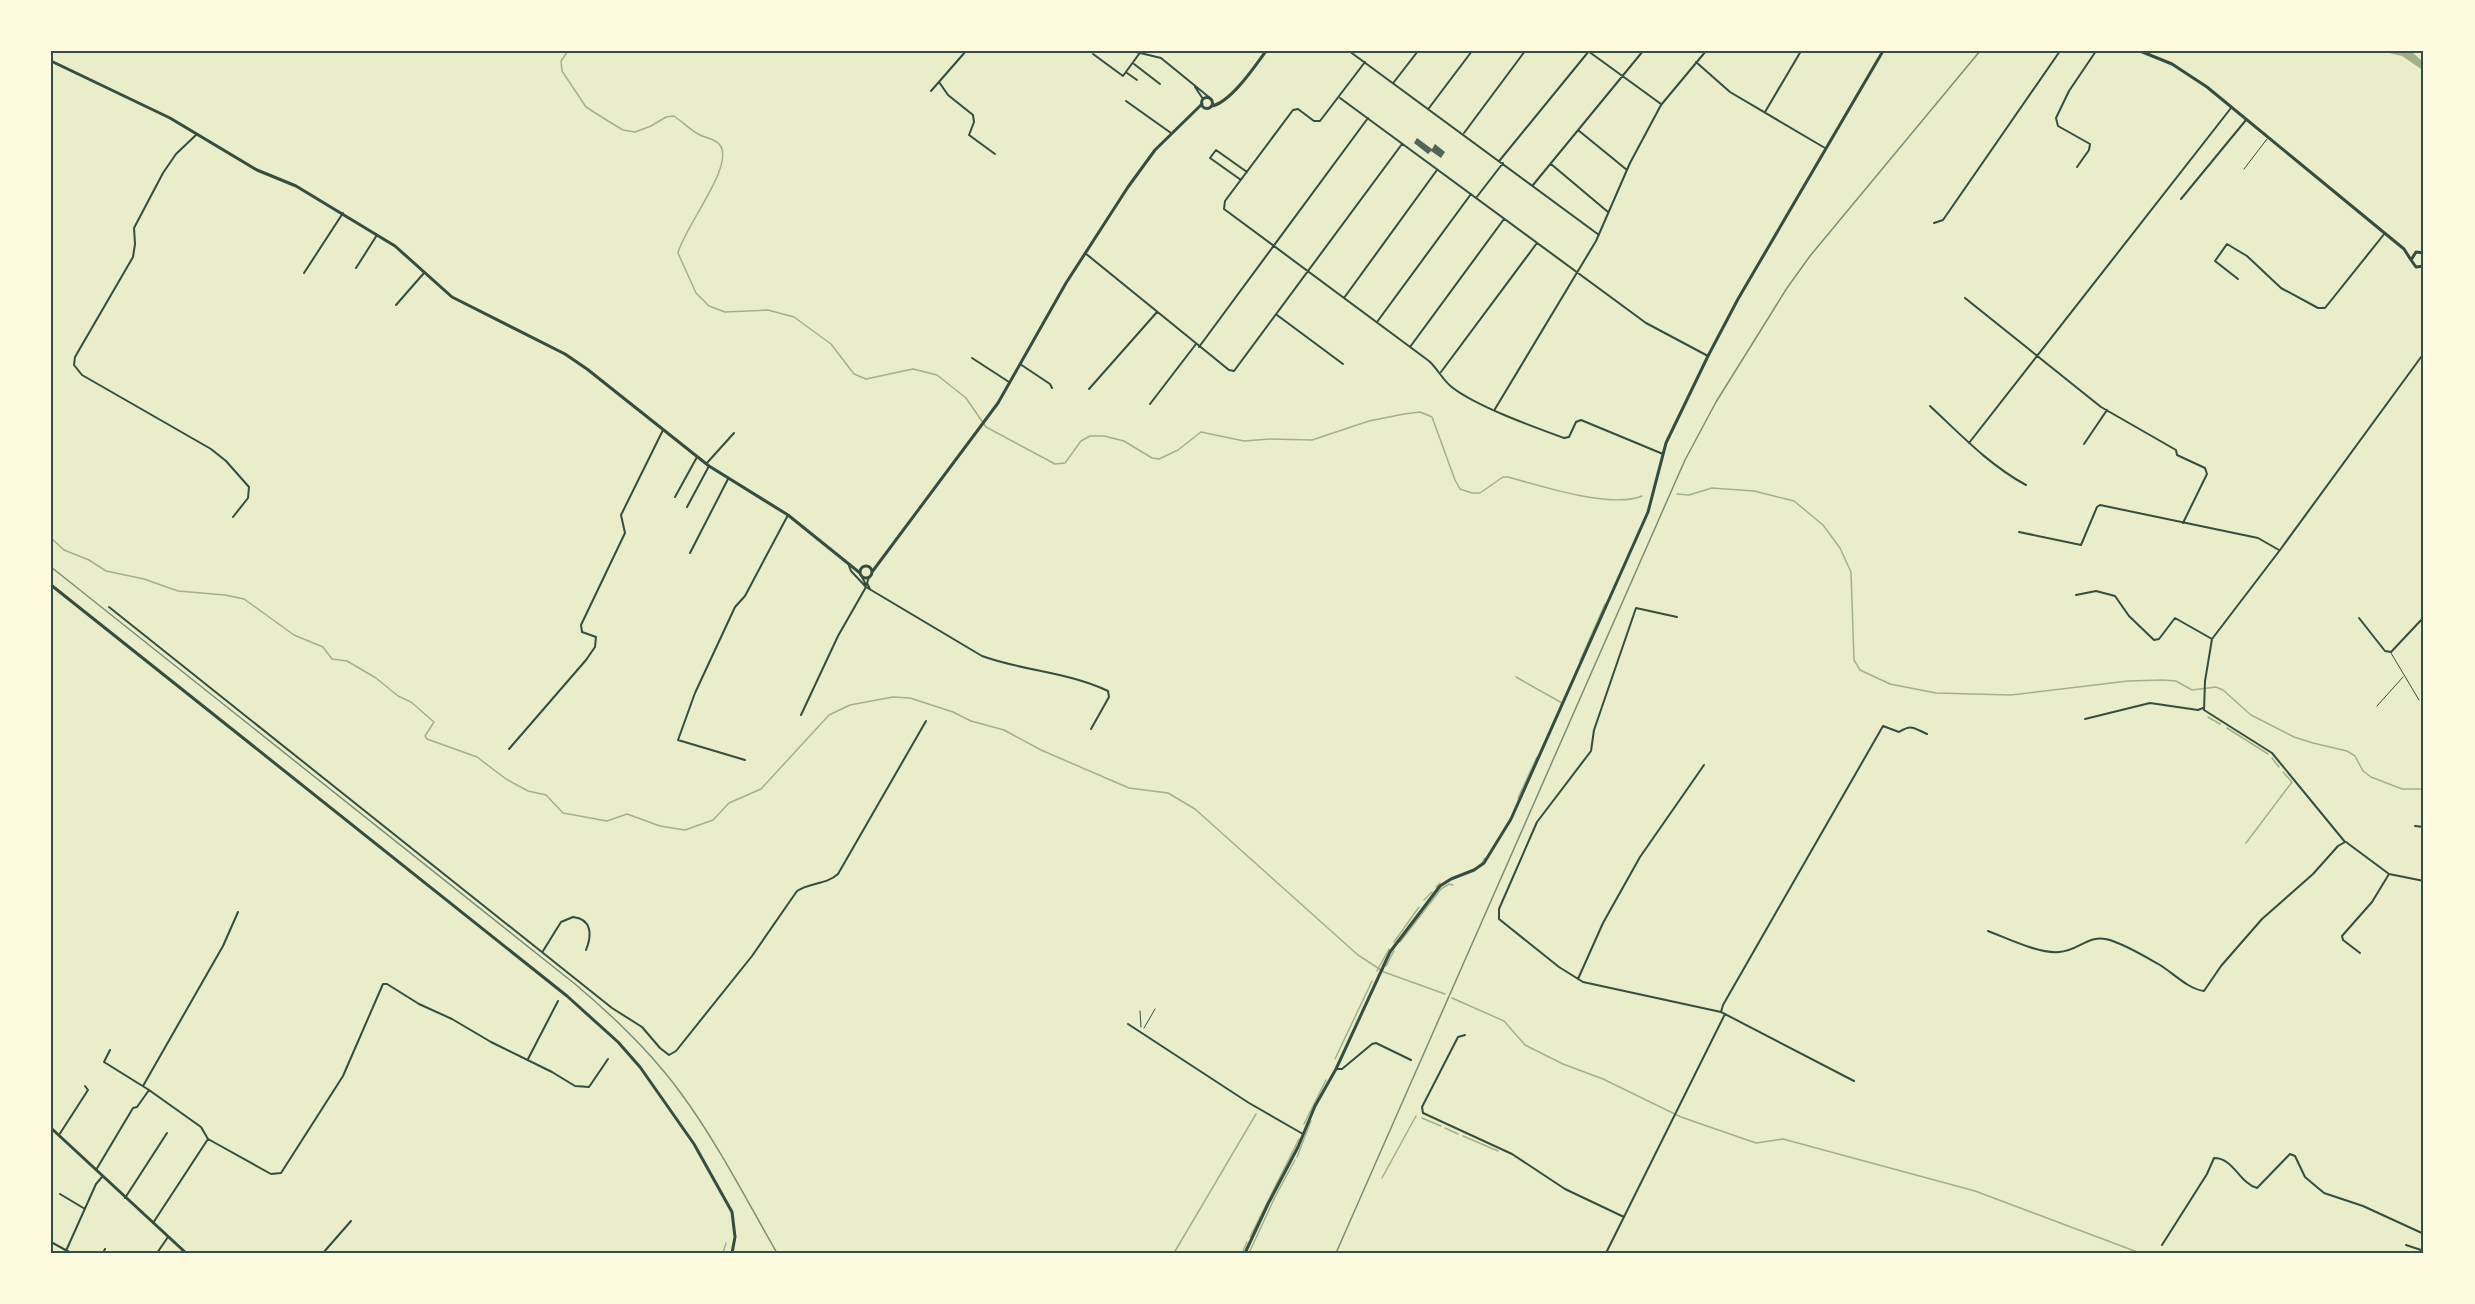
<svg xmlns="http://www.w3.org/2000/svg" width="2475" height="1304" font-family="'Crimson Pro',serif">
	<style>
		.water { fill: #a3b18a }
		.lines { fill: none; stroke-linecap: round; stroke-linejoin: round }
		.stream { stroke: #a3b18a; stroke-width: 1.5 }
		.building { fill: #4f6655 }
		.path { stroke: #344e41; stroke-width: 1 }
		.service { stroke: #344e41; stroke-width: 1 }
		.minor { stroke: #344e41; stroke-width: 2 }
		.tertiary { stroke: #344e41; stroke-width: 3 }
		.secondary { stroke: #344e41; stroke-width: 3 }
		.rail { stroke: #7c8e77; stroke-width: 1.5 }
		.neatline { fill: none; stroke: #344e41; stroke-width: 2 }
	</style>
	<rect width="100%" height="100%" fill="#e9edc9"/>
	<path class="water" d="M2380,51H2411L2424,63V71L2402,56Z"/>
	<g class="lines">
		<path class="stream" d="M568,51L561,61L562,71L586,107L608,121L623,130L635,132L651,126L666,117L674,116C683,122 690,130 700,135C706,138 716,139 720,145C735,166 684,227 678,253L696,293L709,306L725,312L768,310L794,317L831,344L854,374L866,379L913,369L937,375L966,398L986,427L1055,464L1065,463L1081,441L1090,436H1104L1124,441L1152,458L1159,459L1178,450L1201,432L1244,441L1270,439L1312,440L1369,421L1404,414L1420,412L1432,417L1455,480L1460,489L1472,493H1480L1503,477H1508C1541,486 1611,509 1642,496
			M1677,494L1689,495L1712,488L1754,491L1794,501L1823,525L1840,548L1851,572L1854,660L1860,670L1890,684L1936,693L2011,695L2128,681L2163,680L2176,681L2192,690L2216,687L2223,690L2251,715L2294,737L2313,743L2347,751L2355,756L2363,771L2371,777L2402,789H2424
			M51,538L64,550L89,560L106,571L144,579L178,591L225,595L244,599L294,635L323,647L332,659L347,661L376,678L398,696L411,702L434,722L425,736L427,739L477,757L506,779L528,791L546,795L563,813L607,821L627,814L660,826L685,830L713,820L729,803L761,789L829,715L850,705L893,697L910,698L953,712L971,721L1004,730L1041,750L1129,788L1168,793L1195,809L1358,955L1384,972L1445,994
			M1580,661L1605,604
			M1516,677L1562,703
			M2208,717L2220,724
			M2227,728L2268,754
			M2272,758L2279,767
			M1518,798L1537,757
			M2246,843L2292,782L2283,772
			M1482,863L1485,858
			M1436,887L1440,883
			M1424,900L1432,892
			M1394,942L1419,907
			M1400,942L1441,889L1449,884L1453,885
			M1386,966L1394,951
			M1377,971L1389,949
			M1452,998L1504,1021L1525,1045L1563,1064L1603,1079L1681,1117L1756,1143L1783,1139L1975,1191L2140,1253
			M1335,1059L1372,981
			M1422,1118L1441,1126
			M1304,1124L1326,1080
			M1445,1128L1458,1134
			M1463,1136L1498,1151
			M1297,1157L1311,1121
			M1382,1178L1416,1116
			M1250,1237L1299,1139
			M723,1253L726,1243
			M1174,1253L1256,1114
			M1242,1253L1247,1242
			M1249,1253L1275,1197L1295,1160"/>
	</g>
	<path class="building" d="M1417,138L1432,149L1435,144L1445,152L1441,158L1431,151L1428,154L1414,143Z"/>
	<g class="lines">
		<path class="path" d="M1140,1011L1141,1027
			M1144,1028L1155,1009"/>
		<path class="service" d="M2244,169L2267,139
			M2391,653L2419,700
			M2377,706L2403,677"/>
		<path class="minor" d="M1132,51L1161,58L1210,98
			M1349,51L1599,235
			M1588,51L1661,104
			M1291,52L1292,51
			M1093,54L1123,76L1139,54
			M1365,62L1320,121H1314L1298,109L1293,110L1225,201L1224,209L1429,361C1438,369 1443,381 1453,388C1478,407 1534,427 1564,438L1569,437L1576,422L1581,420L1663,454
			M1696,62L1730,92L1825,148
			M1134,64L1160,84
			M1127,73L1137,80
			M939,82L948,95L973,115L974,122L969,135L995,154
			M1394,82L1418,51
			M1195,87L1203,99
			M931,91L966,51
			M1340,98L1646,323L1708,356
			M1126,101L1171,133
			M1429,108L1472,51
			M1765,112L1801,51
			M1578,130L1627,170
			M1464,133L1525,51
			M197,134L176,154L163,173L134,228L135,244L133,257L75,357L74,365L82,375L211,449L226,461L249,487L248,498L233,517
			M1500,160L1589,51
			M1551,164L1608,212
			M2077,167L2089,150L2090,144L2058,126L2056,118L2069,91L2096,51
			M1241,180L1210,158L1216,150L1247,172
			M1533,185L1643,51
			M1476,198L1503,163
			M2181,199L2246,120
			M1934,223L1943,220L2060,51
			M1085,253L1229,370L1234,371L1402,144
			M356,268L377,235
			M304,273L343,213
			M2238,279L2215,261L2227,244L2247,256L2281,288L2318,308H2325L2385,233
			M1344,298L1437,170
			M1965,298L2101,407L2176,450L2177,455L2205,468L2207,474L2183,523
			M396,305L424,273
			M1277,315L1343,364
			M1377,322L1471,194
			M1199,347L1368,118
			M1410,347L1504,219
			M972,358L1009,382
			M1020,364L1050,384L1052,388
			M1441,372L1537,243
			M1089,389L1157,312
			M1150,404L1196,344
			M1930,406C1960,434 1989,465 2026,485
			M1495,409L1596,241L1630,163L1661,105L1706,51
			M1969,443L2231,108
			M2084,444L2107,410
			M706,464L734,433
			M675,497L697,457
			M687,507L709,466
			M2019,532L2081,545L2097,507L2100,505L2258,538L2279,550
			M690,553L728,479
			M849,566L851,571L866,587L982,656C1023,671 1068,672 1108,691L1109,697L1091,729
			M862,577L866,585
			M869,577L867,583L870,589
			M2076,595L2096,591L2115,596L2129,616L2154,640L2159,639L2175,618L2212,639
			M109,607L612,1008L642,1027L660,1048L669,1055L676,1051L752,956L797,891C810,882 826,885 838,874L926,721
			M1677,617L1636,608L1594,730L1591,751L1537,822L1499,909V919L1559,967L1583,982L1721,1012L1854,1081
			M2359,618L2385,651L2391,652L2424,617
			M801,715L838,636L866,587
			M2085,719L2150,703L2198,710L2203,708
			M509,749L586,660L595,647L596,637L582,632L581,625L625,533L621,515L663,430
			M745,760L678,740L695,693L735,607L745,596L788,515
			M2415,826L2424,827
			M2345,842L2272,753L2204,710L2205,681L2212,639L2280,550L2424,353
			M2346,842L2389,874L2424,881
			M1988,931C2007,938 2039,954 2059,952C2079,951 2089,933 2110,940C2128,946 2144,956 2160,965C2173,973 2188,989 2204,991L2221,966L2262,919L2313,874L2338,846L2345,842
			M543,951L561,922L573,917C592,919 592,935 586,950
			M2360,953L2343,940L2342,936L2372,902L2389,874
			M1578,979L1603,923L1640,857L1704,765
			M1721,1012L1723,1005L1883,726L1899,732C1912,724 1913,728 1927,734
			M1128,1024L1249,1103L1303,1134
			M1465,1035L1458,1037L1422,1107L1423,1113L1512,1154L1565,1189L1624,1217
			M51,1045L52,1043
			M528,1059L558,1001
			M1336,1069H1342L1372,1044L1376,1043L1411,1060
			M143,1086L223,946L238,912
			M149,1090L201,1127L208,1139
			M59,1135L88,1090L85,1086
			M96,1170L133,1108L137,1107L149,1090L104,1062L110,1050
			M60,1194L85,1209
			M125,1198L167,1133
			M153,1223L208,1139L271,1174L281,1173L343,1076L383,984H387L419,1004L452,1019L491,1042L552,1072L575,1086L589,1087L608,1059
			M51,1242L71,1253
			M2162,1245L2207,1174L2214,1158C2234,1158 2239,1183 2257,1188L2290,1154L2295,1156L2305,1177L2324,1193L2363,1206L2424,1234
			M2406,1245L2424,1251
			M65,1253L96,1184L102,1177
			M103,1253L105,1249
			M157,1253L168,1237
			M323,1253L351,1221
			M1606,1253L1725,1014"/>
		<path class="tertiary" d="M2140,51L2172,64L2207,87L2404,249L2411,260
			M51,61L170,118L257,170L296,186L395,246L452,297L565,354L587,369L709,466L788,515L860,573
			M1201.5 103a5.5 5.5 0 1 1 11 0a5.5 5.5 0 1 1-11 0Z
			M1212,106C1231,102 1255,66 1266,51
			M2424,253L2416,252L2411,260L2416,267L2424,266
			M860 572a6 6 0 1 1 12 0a6 6 0 1 1-12 0Z
			M872,572L998,403L1066,283L1128,187L1155,150L1202,104
			M51,1128L186,1253
			M1245,1253L1268,1204L1298,1147L1315,1106L1336,1069L1390,952L1440,886L1451,879L1474,870L1484,863L1511,819L1648,512L1666,443L1708,356L1738,299L1883,51"/>
		<path class="secondary" d="M51,585L567,996L618,1042L640,1067L694,1144L732,1212L735,1237L732,1253"/>
		<path class="rail" d="M51,567L575,984C613,1016 650,1051 680,1092C717,1142 746,1199 777,1253
			M1336,1253L1685,460L1716,402L1787,288L1810,256L1980,51"/>
	</g>
	<rect width="2475" height="1304" fill="none" stroke="#fefae0" stroke-width="105"/>
	<rect x="52" y="52" width="2370" height="1200" class="neatline"/>
</svg>
